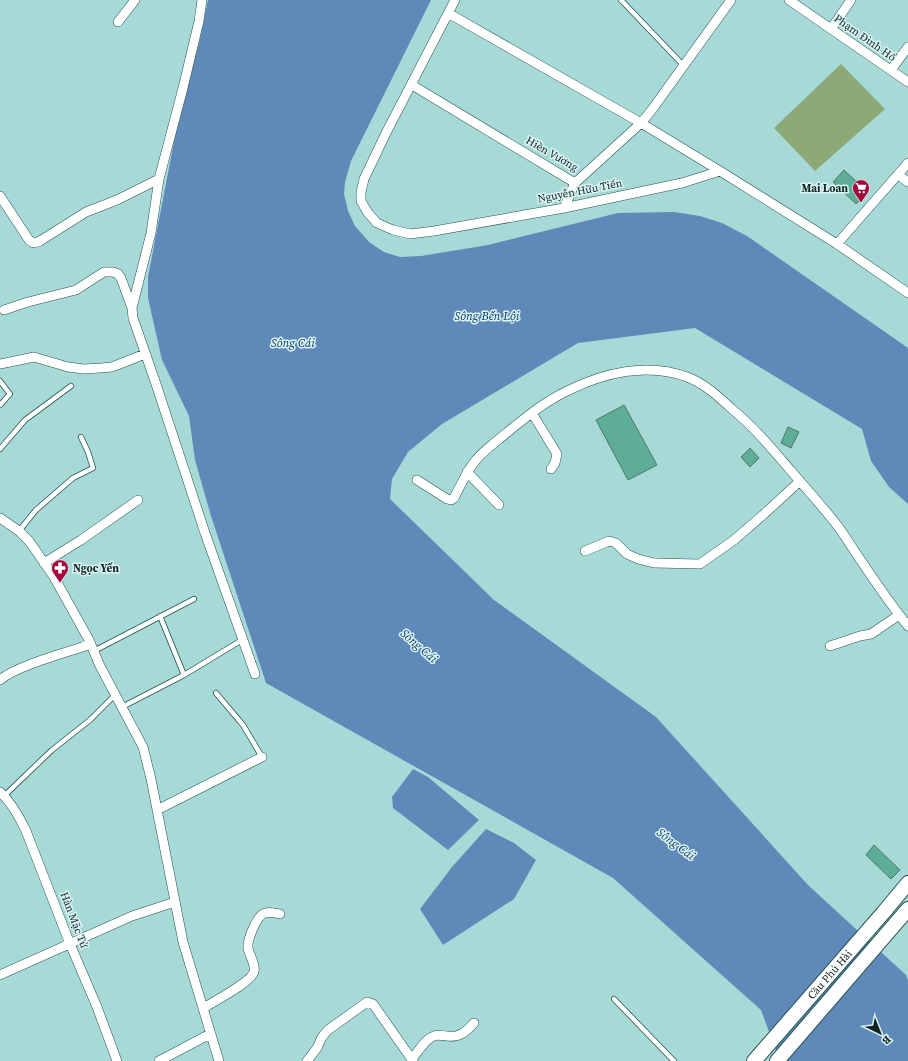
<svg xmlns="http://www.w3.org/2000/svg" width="908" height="1061" font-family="'Source Serif 4',serif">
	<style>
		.green { fill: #8da978 }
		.water { fill: #5f89b9 }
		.building { fill: #5ead96; stroke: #4d776a }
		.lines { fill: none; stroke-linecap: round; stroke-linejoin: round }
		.service-casing { stroke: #235352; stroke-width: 6 }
		.minor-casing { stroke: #235352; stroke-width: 10 }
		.primary-casing { stroke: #235352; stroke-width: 16 }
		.service { stroke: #fff; stroke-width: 4.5 }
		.minor { stroke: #fff; stroke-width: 9 }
		.primary { stroke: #fff; stroke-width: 14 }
		.labels { text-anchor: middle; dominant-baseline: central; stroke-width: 3; stroke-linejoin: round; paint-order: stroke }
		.street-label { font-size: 11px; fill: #0f2323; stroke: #dcf5f4 }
		.poi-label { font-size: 11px; font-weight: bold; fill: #0f2323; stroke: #dcf5f4; text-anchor: end }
		.water-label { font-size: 12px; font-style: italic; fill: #00305d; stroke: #dcf5f4 }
	</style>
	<rect width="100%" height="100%" fill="#a7dad7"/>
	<path class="green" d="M841,64L885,109L815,171L774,128Z"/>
	<path class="water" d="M208,0H431L351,161L345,182L344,194L348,211L355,226L369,242L384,252L400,257L421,256L488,245L618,213L674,212L700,216L722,223L747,236L908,348V504L889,487L871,461L862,429L695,328L578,343L442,424L408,452L392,479L390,499L494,600L656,717L808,885L906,975L908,980V1061H780L761,1010L613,878L266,683L211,516L195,460L189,416L162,360L148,298V277L182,100L199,44Z
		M413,769L428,777L479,820L448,850L393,808L392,797Z
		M486,829L514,843L536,860L514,899L443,945L420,909L452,867Z"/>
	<path class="building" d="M844,170L859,184L858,186L866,194L856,204L833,182Z
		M624,405L657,465L628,480L596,420Z
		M788,427L799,432L791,448L781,443Z
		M750,448L759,458L750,467L741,457Z
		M874,845L900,870L891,879L866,855Z"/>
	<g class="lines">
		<g class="service-casing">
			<path id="service" d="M621,0L684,66
				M0,381L10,394L0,405
				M0,449L25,420L71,386
				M19,531L36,510L73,478L93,468L88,452L81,437
				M160,616L184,675
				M94,651L194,599
				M216,693L243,725L262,757
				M122,707L184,675L242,640
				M4,796L52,750L90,720L115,695
				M614,999L674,1061"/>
		</g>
		<g class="minor-casing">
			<path id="minor" d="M202,0L199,21L183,88L159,179L151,233L132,308L133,318L156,384L205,533L255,674
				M455,0L386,133L364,179L361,192V201L368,213L377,223L393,230L410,234L434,231L564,208L682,183L720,171L837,244L908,293
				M789,0L908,82
				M448,13L641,123L720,171
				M118,22L135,0
				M831,29L851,0
				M891,70L908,47
				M412,85L575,183
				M898,175L908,182
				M0,196L29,240C33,244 35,243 40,241L86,212L117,200L159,179
				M564,208L575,183L641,123L651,111L731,0
				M837,244L908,163
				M4,310L28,302L76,290L104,272H113L118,274L121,278L132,308
				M0,364L34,357L68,367L84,369L101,368L112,367L145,354
				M532,413L557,454L555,463L551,469
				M467,472L499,505
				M417,480L447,499L451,500L454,498C461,485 466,472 476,460C482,452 491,446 499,439C520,422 542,403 567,391C603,373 647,362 687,377C704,383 719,397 732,409C755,428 773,450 792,472C808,491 825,509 840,529C862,562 883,595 908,626
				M0,518L19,531L29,541L54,577L89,640L100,666L143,747L151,779L183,942L219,1061
				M585,551L609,541L616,543L627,554L638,559L654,563L700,564L734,540L763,515L800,481
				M44,563L81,540L138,500
				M830,646L860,636L871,634L899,615
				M0,680C15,666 69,652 91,644
				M0,792C12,803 19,816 26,831L70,944L97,1007L117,1061
				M157,810L262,757
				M0,975L132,916L175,902
				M204,1008C214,1001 250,983 254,972C256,964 249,955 248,948C247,940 257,915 265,913C269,912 276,913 280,914
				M412,1059C418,1052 425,1039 434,1036C438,1034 443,1036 447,1036C459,1038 466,1032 474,1023
				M159,1061L210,1034
				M307,1061L317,1048L322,1037L328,1030L367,1002L373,1004L413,1061"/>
		</g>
		<g class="primary-casing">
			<g id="primary">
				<path id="s1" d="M754,1061L883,913L908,883"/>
				<path d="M777,1061L908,909"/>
			</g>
		</g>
		<use href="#service" class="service"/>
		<use href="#minor" class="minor"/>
		<use href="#primary" class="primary"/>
	</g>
	<defs>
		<g id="supermarket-pin" transform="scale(0.9)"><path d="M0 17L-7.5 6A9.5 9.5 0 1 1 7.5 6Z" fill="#a3073b" stroke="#dcf5f4"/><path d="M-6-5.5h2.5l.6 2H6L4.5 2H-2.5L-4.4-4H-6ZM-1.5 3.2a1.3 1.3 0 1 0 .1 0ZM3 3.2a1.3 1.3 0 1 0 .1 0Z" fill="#fff"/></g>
		<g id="pharmacy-pin" transform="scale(0.9)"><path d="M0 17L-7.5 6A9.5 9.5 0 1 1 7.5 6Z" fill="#a3073b" stroke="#dcf5f4"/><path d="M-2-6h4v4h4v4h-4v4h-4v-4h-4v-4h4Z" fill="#fff"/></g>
	</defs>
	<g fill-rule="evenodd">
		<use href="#supermarket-pin" x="861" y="188"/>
		<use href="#pharmacy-pin" x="60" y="568"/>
	</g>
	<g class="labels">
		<g class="street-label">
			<text transform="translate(865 38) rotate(35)">Phạm Đình Hổ</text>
			<text transform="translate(552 154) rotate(30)">Hiền Vương</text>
			<text transform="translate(580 191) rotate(-11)">Nguyễn Hữu Tiến</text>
			<text transform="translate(74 920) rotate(69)">Hàn Mặc Tử</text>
			<text stroke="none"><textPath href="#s1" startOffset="115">Cầu Phú Hài</textPath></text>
		</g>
		<g class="poi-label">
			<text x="848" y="188">Mai Loan</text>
			<text x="73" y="568" text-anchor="start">Ngọc Yến</text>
		</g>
		<g class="water-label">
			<text x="487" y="316">Sông Bến Lội</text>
			<text x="293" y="343">Sông Cái</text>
			<text transform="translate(419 646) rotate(41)">Sông Cái</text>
			<text transform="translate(676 844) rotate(37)">Sông Cái</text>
		</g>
	</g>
	<g transform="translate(880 1033) rotate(137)" stroke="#dcf5f4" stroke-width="3" paint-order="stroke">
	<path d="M0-3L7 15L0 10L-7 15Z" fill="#0f2323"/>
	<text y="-6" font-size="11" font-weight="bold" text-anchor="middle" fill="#0f2323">B</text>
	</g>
</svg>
